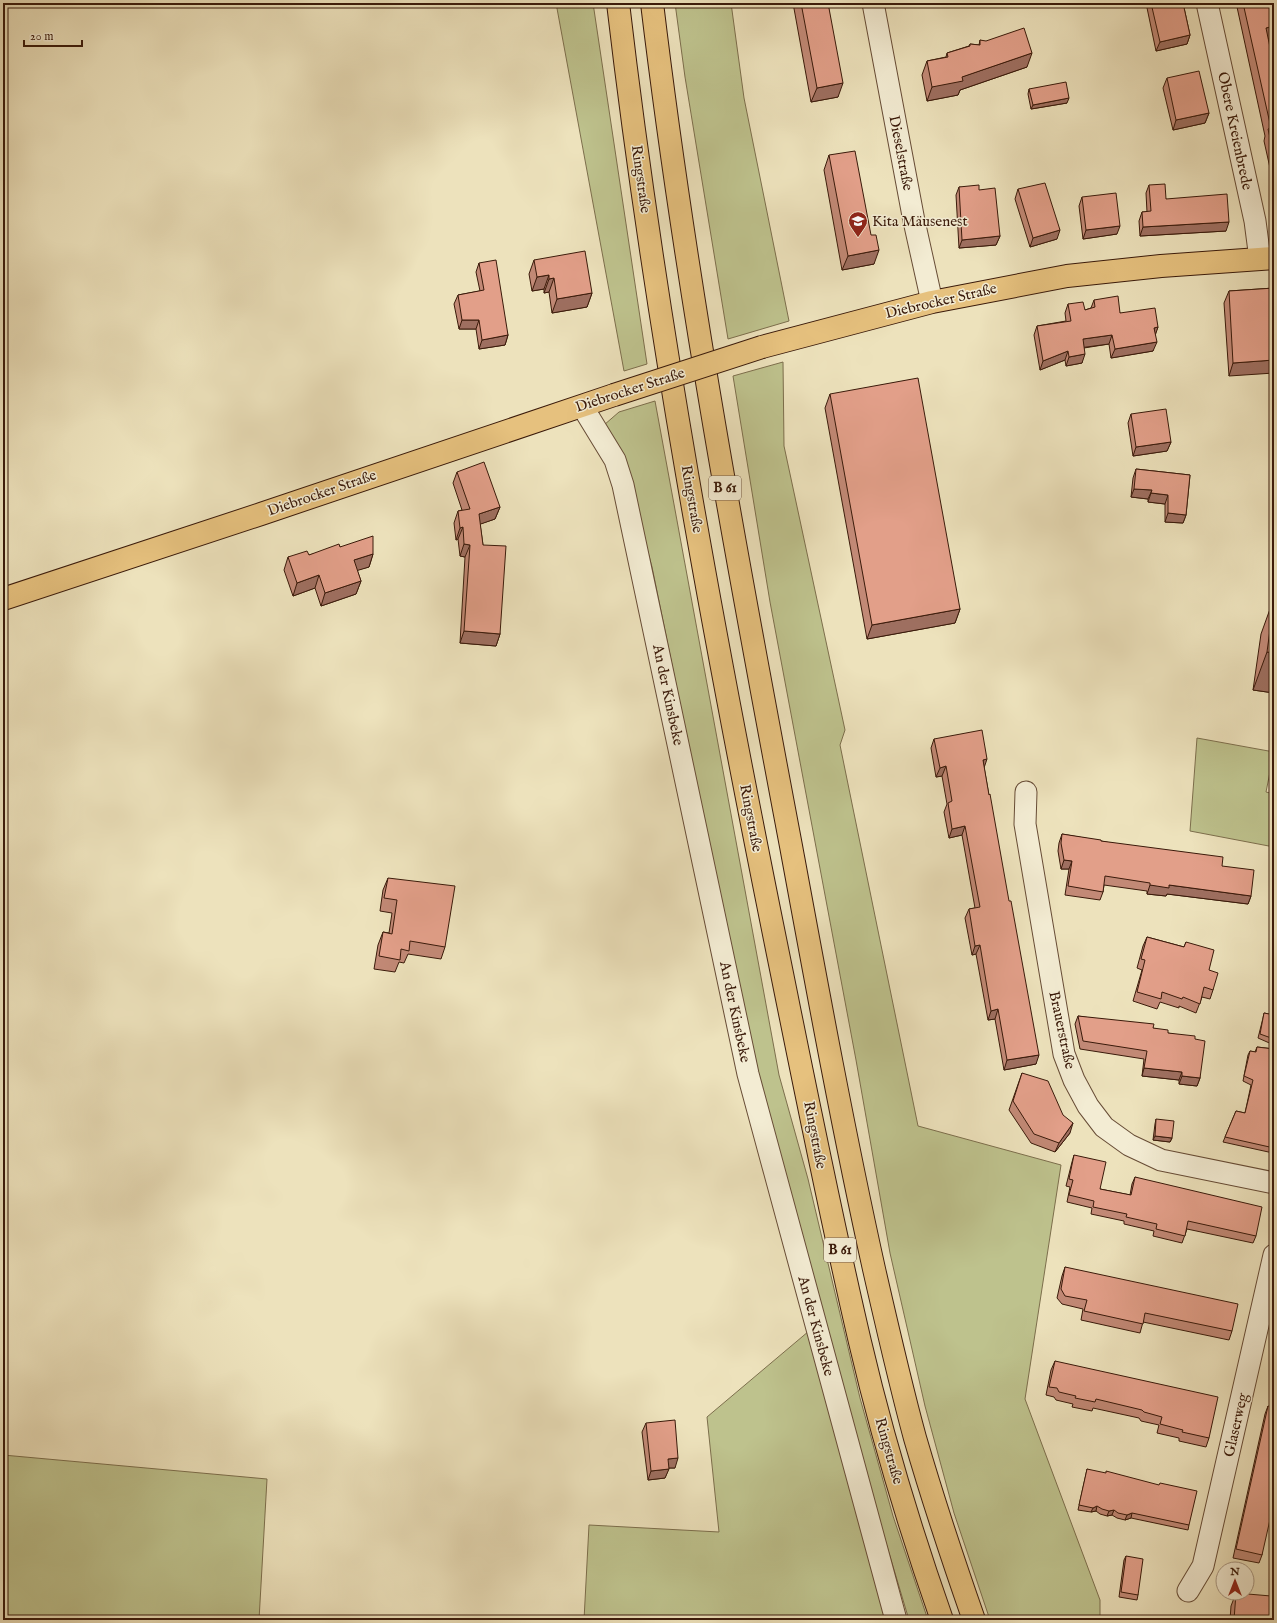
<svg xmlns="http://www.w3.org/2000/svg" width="1277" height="1623" font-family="'IM FELL English',serif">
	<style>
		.green { fill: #bec28d; stroke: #7c6e4c }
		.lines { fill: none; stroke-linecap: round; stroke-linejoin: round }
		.minor-casing { stroke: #674c36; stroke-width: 23 }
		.major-casing { stroke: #3a1a0a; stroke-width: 24 }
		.highway-casing { stroke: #3a1a0a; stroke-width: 24 }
		.minor { stroke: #f3ecd3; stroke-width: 21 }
		.major { stroke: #e6c17e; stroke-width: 22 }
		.highway { stroke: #e6c17e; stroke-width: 22 }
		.major-bridge-casing { stroke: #3a1a0a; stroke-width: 24; stroke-linecap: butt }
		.major-bridge { stroke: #e6c17e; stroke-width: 22 }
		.wall { fill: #c28976; stroke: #3a1a0a }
		.shaded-wall { fill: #9e6f60; stroke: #3a1a0a }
		.building { fill: #e29f89; stroke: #3a1a0a }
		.labels { text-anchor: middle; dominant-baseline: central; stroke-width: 3; stroke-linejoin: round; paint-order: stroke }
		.shield { fill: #f3ecd3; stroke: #725946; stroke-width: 1 }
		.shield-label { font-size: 14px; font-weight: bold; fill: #3a1a0a }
		.street-label { font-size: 15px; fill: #3a1a0a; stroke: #f3ecd3 }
		.poi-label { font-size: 15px; fill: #3a1a0a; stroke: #f3ecd3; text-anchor: start }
	</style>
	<rect width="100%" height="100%" fill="#ede2bc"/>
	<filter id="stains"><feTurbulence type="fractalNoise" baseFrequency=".005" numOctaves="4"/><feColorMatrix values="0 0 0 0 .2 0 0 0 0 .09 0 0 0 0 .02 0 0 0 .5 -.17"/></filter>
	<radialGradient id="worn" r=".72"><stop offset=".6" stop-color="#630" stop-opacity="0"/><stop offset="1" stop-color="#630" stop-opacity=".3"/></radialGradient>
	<path class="green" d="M556,3H593L647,364L624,371Z
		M675,3H731L744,98L789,321L728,339L685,77Z
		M783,362L784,446L845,730L840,745L918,1126L1061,1165L1025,1399L1100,1600V1620H990L954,1513L925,1406L890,1253L856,1060L770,602L733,376Z
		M655,401L779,1075L808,1179L860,1398L893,1516L928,1620H909L875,1506L754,1066L652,567L622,456L604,425L619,412Z
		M1197,738L1274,752L1266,792L1274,794V847L1190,831Z
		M809,1331L888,1620H584L589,1525L719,1532L707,1417Z
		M3,1455L267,1479L259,1620H3Z"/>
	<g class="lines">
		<g class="minor-casing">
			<path id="minor" d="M873,3L914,221L932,302
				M1207,3L1255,221L1260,259
				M582,406L615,460L623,485L748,1074L896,1620
				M1026,792L1025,824L1064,1054L1074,1080L1088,1106L1104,1127L1129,1145L1161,1160L1274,1183
				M1188,1591L1203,1566L1274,1255"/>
		</g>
		<g class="major-casing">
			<path id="major" d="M762,347L932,302L1067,276L1161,266L1274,258
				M3,599L261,514L614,395"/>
		</g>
		<g class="highway-casing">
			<path id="highway" d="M618,3C655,319 713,632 776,944C803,1077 829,1210 860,1342C882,1436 910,1529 942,1620
				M652,3C686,286 738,566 791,846C817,987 843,1129 874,1269C887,1326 900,1383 915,1438C933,1500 953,1560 974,1620"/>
		</g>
		<use href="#minor" class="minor"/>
		<use href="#major" class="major"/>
		<use href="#highway" class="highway"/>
		<g class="major-bridge-casing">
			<path id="major-bridge" d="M614,395L762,347"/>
		</g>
		<use href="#major-bridge" class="major-bridge"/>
	</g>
	<path class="wall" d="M793,3H828L838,97L811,102Z
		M1146,3H1183L1190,35L1187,44L1156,51Z
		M1238,3H1269L1274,24V27L1270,38H1268L1272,57H1274V186L1264,141L1265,136L1237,7Z
		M980,40L1027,67L960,90L958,95L927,101L922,75L927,61L946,57L947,53L969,46L970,44L979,45Z
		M1167,78L1209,113L1205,123L1173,130L1163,88Z
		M1029,89L1067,103L1031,109L1028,94Z
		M829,155L874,264L842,270L824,170Z
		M1149,185L1166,199L1226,231L1140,236L1139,221L1142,212H1147L1146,193Z
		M959,187L979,190L1000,236L996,245L959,248L956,195Z
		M1018,189L1057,239L1030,247L1015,199Z
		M1082,197L1117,234L1083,239L1079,206Z
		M534,260L592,293L587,307L552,313L549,292L544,293V289L532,291L529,274Z
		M479,263L508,335L505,345L479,349L476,329H459L454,304L458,295L480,291L476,272Z
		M1274,288L1229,376L1224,303L1229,291Z
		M1094,300L1120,313L1158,327L1155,334L1153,351L1111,358L1109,344L1084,348L1082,363L1066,366L1065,360L1040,370L1034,335L1037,326L1066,321L1065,313L1068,304L1085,310L1091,308Z
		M830,394L960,609L955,623L867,639L825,408Z
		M1131,414L1171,442L1167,451L1133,456L1128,423Z
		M1136,469L1190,475L1186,515L1183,523L1165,522V504L1148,502V499L1131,497L1133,478Z
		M457,472L500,507L495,519L480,524L483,545L500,634L496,646L460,643L465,557L460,556L458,539L456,540L454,523L458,511L462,510L453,483Z
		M340,547L373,554L369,567L357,570L361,581L356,594L321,606L315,588L293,596L284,570L288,557L309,555Z
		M1274,598V693L1253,690L1261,634Z
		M934,739L984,767L1036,1064L1004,1070L995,1019L988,1020L976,954L972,955L965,918L969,909L975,908L962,835L949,838L944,812L947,804L942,776L936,777L931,748Z
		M1062,834L1101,841L1222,866L1251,896L1248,904L1167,894L1166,896L1147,894V891L1104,885L1103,892L1100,900L1065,895L1069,869H1061L1058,851L1059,843Z
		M388,878L445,947L441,959L408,954L404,963L399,962L395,972L374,969L378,945L383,932L389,933L392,913L380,911L383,890Z
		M1147,937L1184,947L1186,942L1209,970L1213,990L1210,999L1202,997L1196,1013L1179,1006V1008L1160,1002L1157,1009L1133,1001L1142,970L1137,968L1143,946Z
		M1264,1013L1274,1015V1045L1258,1038L1263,1018Z
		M1078,1016L1153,1028L1168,1033L1195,1039L1200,1078L1197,1086L1179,1084V1080L1142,1076L1144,1059L1080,1049L1075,1024Z
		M1257,1047L1274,1049V1150L1273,1153L1223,1142L1236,1111L1245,1113L1251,1085L1243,1081L1248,1055L1250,1051L1255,1052Z
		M1022,1073L1070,1133L1055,1152L1031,1143L1009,1110Z
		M1156,1119L1172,1138L1170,1142L1153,1140L1155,1124Z
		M1074,1155L1100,1189L1130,1195L1132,1184L1135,1177L1256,1236L1253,1243L1187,1229L1182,1243L1153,1236L1154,1231L1124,1224V1221L1091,1214L1092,1208L1067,1202L1070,1187L1066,1186L1072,1162Z
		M1065,1267L1232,1331L1229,1340L1143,1322L1140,1333L1081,1320L1083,1309L1062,1304L1057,1298L1062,1276Z
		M1055,1361L1209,1438L1206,1447L1179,1441V1438L1157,1433L1159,1425L1141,1421L1139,1418L1093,1408L1092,1411L1072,1407L1073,1404L1056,1400L1054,1397L1046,1395L1051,1370Z
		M1268,1406L1262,1555L1259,1563L1233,1558L1265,1414Z
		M646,1423L675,1468H669L665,1478L648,1480L642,1432Z
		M1087,1469L1189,1525L1188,1530L1131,1518L1125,1520L1117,1518L1112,1515L1107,1516L1100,1514L1096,1511L1091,1512L1078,1510L1086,1474Z
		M1126,1556L1138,1595L1137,1600L1119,1597L1124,1560Z
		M1236,1593L1269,1620H1230L1231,1606Z"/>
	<path class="shaded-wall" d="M910,3H921L909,5Z
		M1274,26L1270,38L1261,40L1266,28Z
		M1190,35L1187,44L1156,51L1160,42Z
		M1032,53L1027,67L960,90L958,95L927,101L932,87Z
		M843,83L838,97L811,102L817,88Z
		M1069,98L1067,103L1031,109L1033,105Z
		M1209,113L1205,123L1173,130L1176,120Z
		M1229,222L1226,231L1140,236L1143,227Z
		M1120,226L1117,234L1083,239L1086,230Z
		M1060,230L1057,239L1030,247L1033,238Z
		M1000,236L996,245L959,248L962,240Z
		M879,250L874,264L842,270L848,256Z
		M549,275L544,289L532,291L537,277Z
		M554,278L549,292L544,293L549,279Z
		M592,293L587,307L552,313L557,299Z
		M462,320H479L476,329H459Z
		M1158,327L1155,336L1154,328Z
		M508,335L505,345L479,349L482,340Z
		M1112,335L1109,344L1079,348L1083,339Z
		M1157,342L1153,351L1111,358L1115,349Z
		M1068,351L1065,360L1040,370L1043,361Z
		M1085,354L1082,363L1066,366L1069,357Z
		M1274,360V373L1229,376L1233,363Z
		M1171,442L1167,451L1133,456L1136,447Z
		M1134,489L1152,490L1148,499L1131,497Z
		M1151,493L1168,495L1165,504L1148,502Z
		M500,507L495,519L475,526L479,514Z
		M1168,513L1186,515L1183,523L1165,522Z
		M463,527L458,539L456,540L460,528Z
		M464,544L470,545L465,557L460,556Z
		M373,554L369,567L349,573L354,560Z
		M319,575L315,588L293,596L297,583Z
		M361,581L356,594L321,606L325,593Z
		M960,609L955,623L867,639L872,625Z
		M464,631L500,634L496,646L460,643Z
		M1267,652L1274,653V693L1253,690Z
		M987,759L984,768L983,760Z
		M946,766L942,776L936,777L940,768Z
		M965,826L962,835L949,838L952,829Z
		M1064,860L1072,861L1069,869H1061Z
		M1150,885H1169L1251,896L1248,904L1167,894L1166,896L1147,894Z
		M980,945L976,954L972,955L975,946Z
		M998,1009L995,1019L988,1020L991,1011Z
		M1039,1055L1036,1064L1004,1070L1007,1060Z
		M1144,1068L1182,1072L1179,1080L1142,1076Z
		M1182,1076L1200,1078L1197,1086L1179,1084Z
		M1073,1123L1070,1133L1055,1152L1059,1143Z
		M1155,1136L1172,1138L1170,1142L1153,1140Z
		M678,1458L675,1468H664L668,1459Z
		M669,1469L665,1478L648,1480L651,1471Z
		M1097,1506L1096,1511L1091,1512L1093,1508Z
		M1114,1510L1112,1515L1107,1516L1109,1511Z
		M1132,1513L1131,1518L1125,1520L1127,1515Z"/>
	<path class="building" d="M801,3H828L843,83L817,88Z
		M1151,3H1183L1190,35L1160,42Z
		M1243,3H1269L1274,24V26L1266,28L1272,57H1274V155L1268,129L1271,128Z
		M1024,28L1032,53L962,77L963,81L932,87L927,61L948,57L947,53L970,46V44L980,45V40L986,41Z
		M1199,71L1209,113L1176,120L1167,78Z
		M1066,82L1069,98L1033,105L1029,89Z
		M855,151L871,235H876L879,250L848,256L829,155Z
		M1045,183L1060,230L1033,238L1018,189Z
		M1165,184L1166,199L1227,194L1229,222L1143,227L1142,212L1151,211L1149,185Z
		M979,185V190L995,188L1000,236L962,240L959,187Z
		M1116,193L1120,226L1086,230L1082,197Z
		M585,251L592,293L557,299L554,278L549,279V275L537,277L534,260Z
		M496,260L508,335L482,340L479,320H462L458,295L484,290L479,263Z
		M1274,288V360L1233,363L1229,291Z
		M1118,296L1120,313L1155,308L1158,327L1154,328L1157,342L1115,349L1112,335L1083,339L1085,354L1069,357L1068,351L1043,361L1037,326L1071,321L1068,304L1083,302L1085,310L1095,307L1094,300Z
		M918,378L960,609L872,625L830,394Z
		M1166,409L1171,442L1136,447L1131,414Z
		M484,462L500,507L479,514L483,545L506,546L500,634L464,631L470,545L464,544L463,527L460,528L458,511L470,509L457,472Z
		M1136,469L1190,475L1186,515L1168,513V495L1151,493L1152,490L1134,489Z
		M373,536V554L354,560L361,581L325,593L319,575L297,583L288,557L307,551L309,555L339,544L340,547Z
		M1274,600V653L1267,652Z
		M982,730L987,759L983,760L989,795L990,794L1009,901H1011L1039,1055L1007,1060L998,1009L991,1011L980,945L975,946L969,909L980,907L965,826L952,829L948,803L952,801L946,766L940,768L934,739Z
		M1062,834L1101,840V841L1223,857L1222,866L1254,870L1251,896L1169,885V888L1150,885V883L1105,876L1103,892L1068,886L1072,861L1064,860L1061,843Z
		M388,878L455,886L445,947L410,941L409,951L401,949L400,960L379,956L383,932L392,934L397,900L384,898Z
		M1147,937L1184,947L1186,942L1214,950L1209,970L1218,973L1213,990L1204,987L1200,1004L1183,997L1182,999L1162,992L1161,999L1137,992L1145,960L1141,959Z
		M1264,1013L1274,1015V1039L1260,1034Z
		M1078,1016L1154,1024L1153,1028L1168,1030V1033L1195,1036V1039L1205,1041L1200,1078L1182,1076V1072L1144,1068L1147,1051L1083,1041Z
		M1257,1047L1274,1049V1148L1225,1137L1236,1111L1245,1113L1253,1080L1244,1076L1250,1051L1256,1052Z
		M1022,1073L1048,1081L1063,1115L1073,1123L1059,1143L1034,1134L1013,1101Z
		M1156,1119L1174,1121L1172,1138L1155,1136Z
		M1074,1155L1106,1162L1100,1189L1131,1195L1135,1177L1262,1207L1256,1236L1188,1221L1185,1236L1156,1229L1157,1224L1126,1217L1127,1214L1093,1207L1094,1201L1069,1195L1073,1180L1069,1179Z
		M1065,1267L1238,1304L1232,1331L1145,1313L1143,1324L1084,1311L1087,1300L1065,1296L1061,1289Z
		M1055,1361L1218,1397L1209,1438L1182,1432L1183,1430L1160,1424L1162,1417L1144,1412L1142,1410L1096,1399L1095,1402L1075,1398L1076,1396L1059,1392L1057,1388L1049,1387Z
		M1268,1406L1274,1407V1502L1262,1555L1236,1549Z
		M675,1420L678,1458L668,1459L669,1469L651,1471L646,1423Z
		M1087,1469L1106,1473V1471L1159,1485L1160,1483L1197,1491L1189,1525L1132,1513L1127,1515L1118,1513L1114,1510L1109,1511L1102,1509L1097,1506L1093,1508L1079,1505Z
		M1126,1556L1143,1559L1138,1595L1121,1592Z
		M1236,1593L1271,1596L1269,1620H1234Z"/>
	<defs>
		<g id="school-pin" transform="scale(1)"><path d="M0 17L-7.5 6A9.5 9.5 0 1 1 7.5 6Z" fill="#8f2418" stroke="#f3ecd3"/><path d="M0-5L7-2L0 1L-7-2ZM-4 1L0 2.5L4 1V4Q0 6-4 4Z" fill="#fff"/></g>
	</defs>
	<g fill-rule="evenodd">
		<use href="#school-pin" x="858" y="221"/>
	</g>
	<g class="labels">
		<g class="shield">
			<rect x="709" y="476" width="32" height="24" rx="3"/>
			<rect x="824" y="1238" width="32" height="24" rx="3"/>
		</g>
		<g class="shield-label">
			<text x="725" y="488">B 61</text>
			<text x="840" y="1250">B 61</text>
		</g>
		<g class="street-label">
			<text transform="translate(1235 131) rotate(78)">Obere Kreienbrede</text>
			<text transform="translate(901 153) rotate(79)">Dieselstraße</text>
			<text transform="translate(641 179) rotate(82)">Ringstraße</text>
			<text transform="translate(941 301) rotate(-13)">Diebrocker Straße</text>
			<text transform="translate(630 390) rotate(-18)">Diebrocker Straße</text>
			<text transform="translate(322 493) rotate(-19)">Diebrocker Straße</text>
			<text transform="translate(692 499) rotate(80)">Ringstraße</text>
			<text transform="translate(668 695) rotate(78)">An der Kinsbeke</text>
			<text transform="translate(751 818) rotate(79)">Ringstraße</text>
			<text transform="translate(735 1012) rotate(78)">An der Kinsbeke</text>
			<text transform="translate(1062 1030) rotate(78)">Brauerstraße</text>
			<text transform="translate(815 1135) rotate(79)">Ringstraße</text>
			<text transform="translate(816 1326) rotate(75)">An der Kinsbeke</text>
			<text transform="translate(1236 1425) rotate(-77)">Glaserweg</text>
			<text transform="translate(889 1451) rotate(74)">Ringstraße</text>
		</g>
		<g class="poi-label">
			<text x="872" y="221">Kita Mäusenest</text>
		</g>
	</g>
	<rect width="1277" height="1623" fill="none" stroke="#ede2bc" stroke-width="16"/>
	<rect x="4" y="4" width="1269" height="1615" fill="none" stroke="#3a1a0a" stroke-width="2"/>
	<rect x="8" y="8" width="1261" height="1607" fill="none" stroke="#3a1a0a"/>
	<g transform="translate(1235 1581)"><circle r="19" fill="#f3ecd3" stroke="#a99883"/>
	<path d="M0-3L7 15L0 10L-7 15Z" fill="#8f2418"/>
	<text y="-6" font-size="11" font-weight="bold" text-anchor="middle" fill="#3a1a0a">N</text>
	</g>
	<path d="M24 40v6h58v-6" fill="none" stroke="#3a1a0a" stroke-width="2"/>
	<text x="30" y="40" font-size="12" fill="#3a1a0a" stroke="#f3ecd3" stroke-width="3" paint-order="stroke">20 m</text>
	<rect width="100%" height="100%" filter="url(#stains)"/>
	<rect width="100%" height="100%" fill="url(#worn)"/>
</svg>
